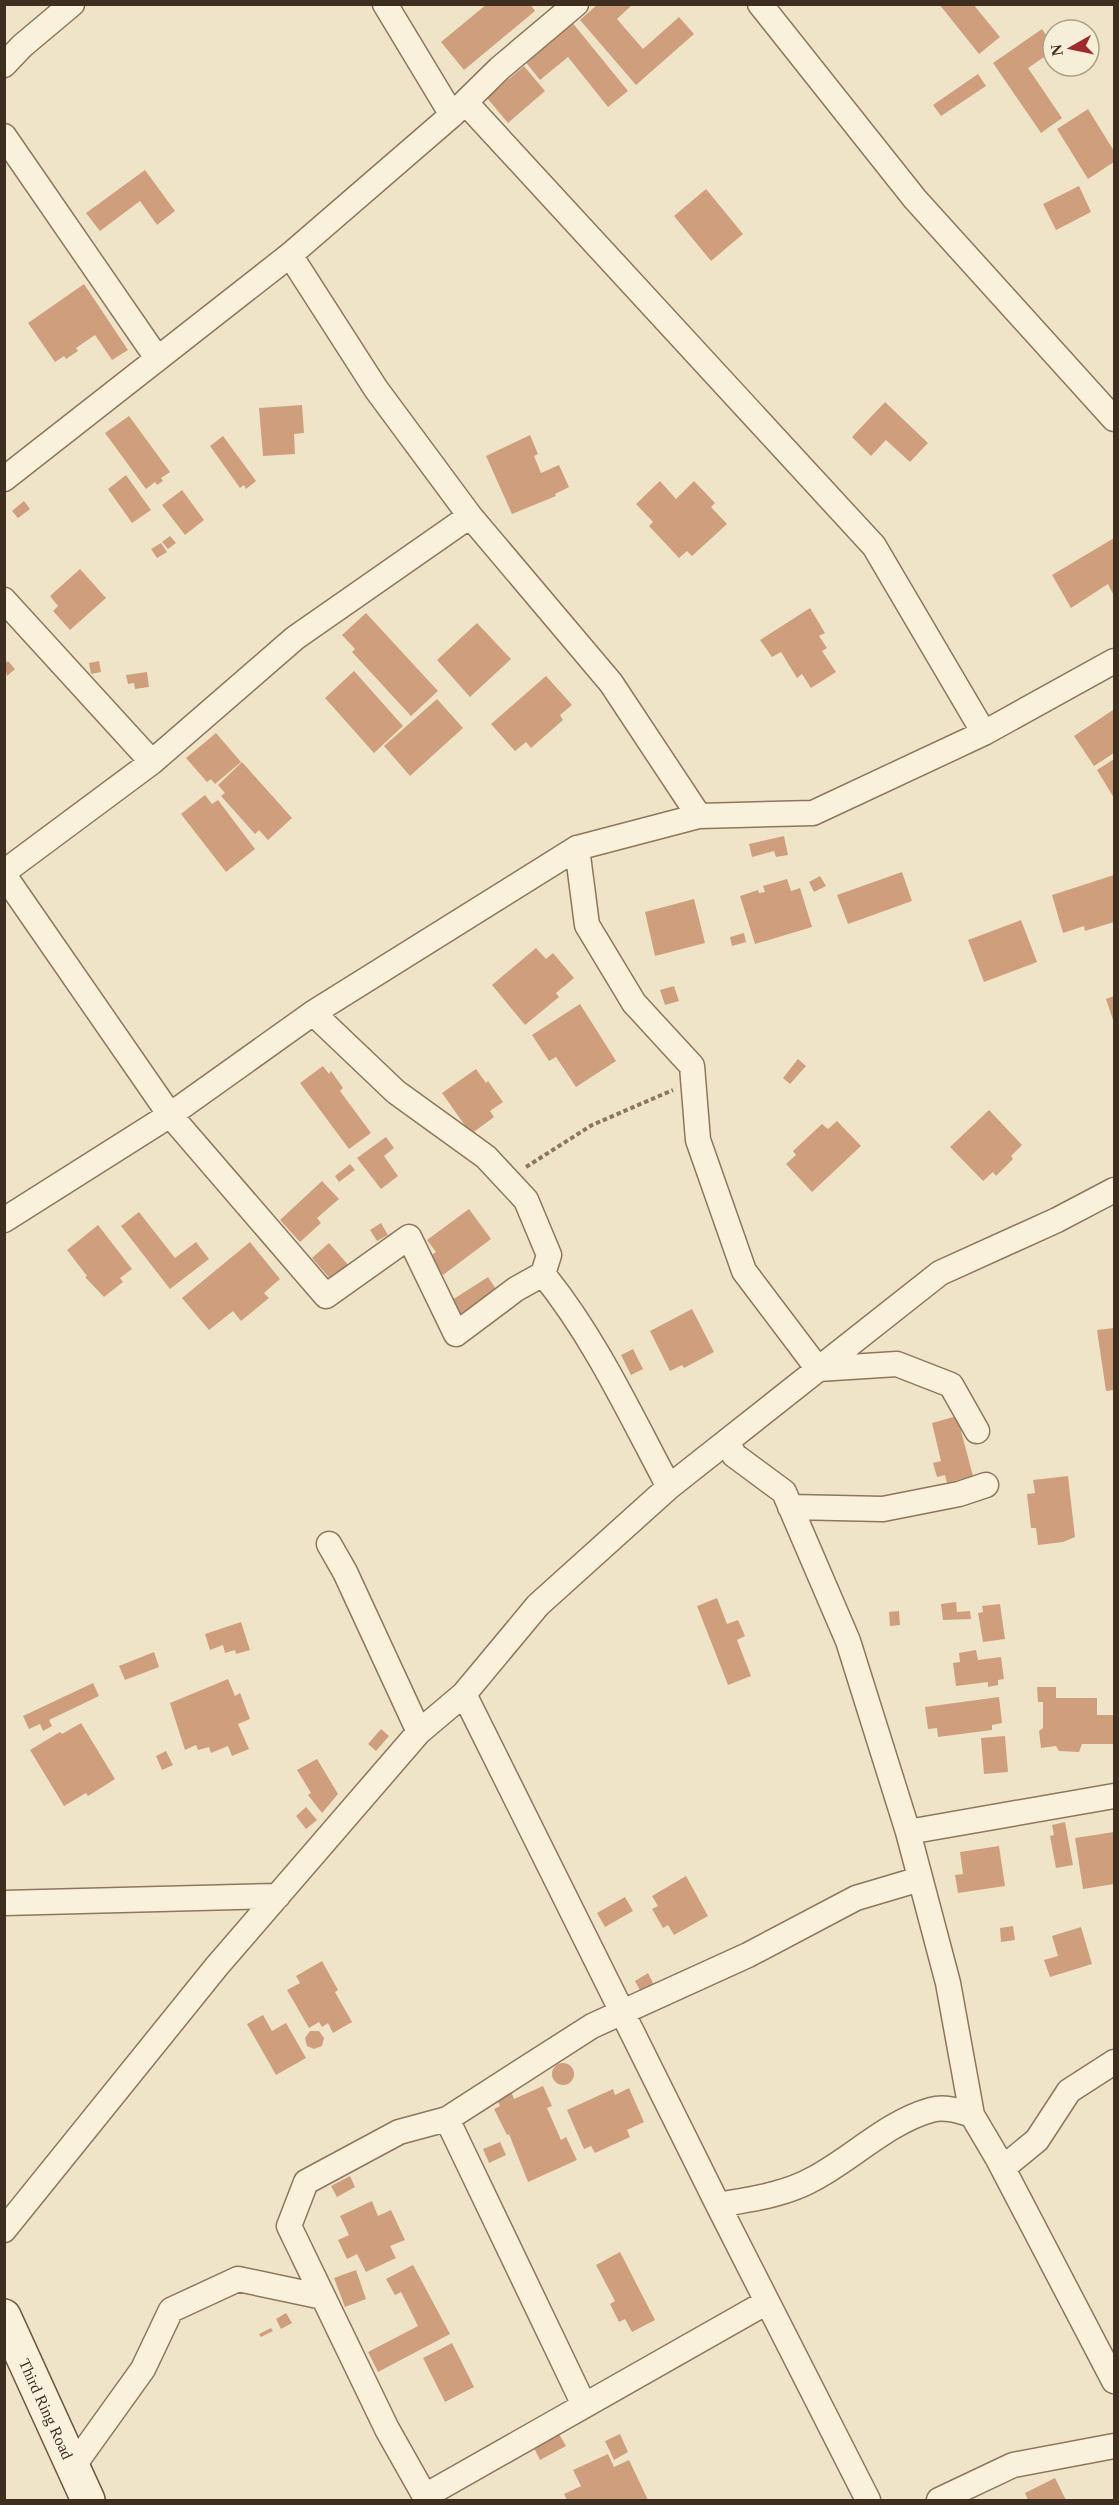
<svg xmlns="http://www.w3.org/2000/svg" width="1119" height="2505" font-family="'Times New Roman',serif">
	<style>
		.building { fill: #cf9f7d }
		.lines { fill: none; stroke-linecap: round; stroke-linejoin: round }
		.street-casing { stroke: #8d765c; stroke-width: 27 }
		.secondary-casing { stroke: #6f573f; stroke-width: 36 }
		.path { stroke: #8d765c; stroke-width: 4; stroke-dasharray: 4.5 3; stroke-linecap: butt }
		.street { stroke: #faf1dc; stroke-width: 24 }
		.secondary { stroke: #faf1dc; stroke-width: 33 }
		.labels { text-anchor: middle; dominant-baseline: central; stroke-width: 6; stroke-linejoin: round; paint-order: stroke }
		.street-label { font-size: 16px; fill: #3d2e20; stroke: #f7eed8 }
	</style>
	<rect width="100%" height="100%" fill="#f0e4c8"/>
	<path class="building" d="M487,4H530L535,11L464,70L441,42Z
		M598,4H633L617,19L643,49L679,17L694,34L636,85L580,20Z
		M939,4H973L1000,37L979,54Z
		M571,21L628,91L608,107L568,57L540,80L524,60Z
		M1042,29L1053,45V51L1028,68L1062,118L1041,133L993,63Z
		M524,66L545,91L508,123L487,98Z
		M978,74L986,86L941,116L933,105Z
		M1088,109L1114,151V162L1088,179L1057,129Z
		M145,170L175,211L157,225L140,201L100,231L86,213Z
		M1079,186L1091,212L1056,230L1043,204Z
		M706,189L743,234L711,261L674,216Z
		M84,284L128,350L112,360L95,335L76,348L78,351L66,359L64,356L55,362L28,323Z
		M885,402L928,443L910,462L886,440L871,456L852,437Z
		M302,405L304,433L294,434L295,454L263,456L259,408Z
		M129,416L170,472L161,478L163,481L157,485L155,482L146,489L105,433Z
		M530,435L538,454L534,456L541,473L559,465L569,487L555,494L556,496L512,514L486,456Z
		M223,436L256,481L246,489L244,485L240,488L210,446Z
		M126,475L151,510L132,523L108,489Z
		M660,481L676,499L694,481L715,503L711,507L727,524L692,556L687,551L679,558L649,526L653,522L636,504Z
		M182,490L204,520L185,535L162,505Z
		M24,501L30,509L18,518L12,511Z
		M170,536L176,543L168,549L162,542Z
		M1114,538V596L1108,584L1071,608L1052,575Z
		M161,543L167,552L157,558L151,549Z
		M80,569L106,598L70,630L53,611L58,606L50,596Z
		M810,608L825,633L819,636L827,648L822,651L836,672L811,688L802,674L797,678L781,652L772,657L760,640Z
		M366,613L438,691L411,716L352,652L355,649L342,635Z
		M477,623L511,659L470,697L437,660Z
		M8,661L15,669L7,676L4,664Z
		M99,661L101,672L91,674L89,663Z
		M354,671L403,726L374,753L325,698Z
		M147,672L149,687L135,689L134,683L128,684L126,675Z
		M546,676L572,705L560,715L563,720L531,748L526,742L515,751L491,724Z
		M437,699L463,728L410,776L384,746Z
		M1113,710L1114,753L1094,766L1074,736Z
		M216,733L241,762L215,784L211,779L207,782L186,758Z
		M1114,759V798L1097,770Z
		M242,762L292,818L268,840L259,830L255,834L221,796L225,793L218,785Z
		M205,795L212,804L218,800L255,849L226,872L181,814Z
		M784,836L788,855L776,857L774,851L752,857L749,844Z
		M902,872L912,901L848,924L837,895Z
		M1114,875V922L1085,931L1084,926L1063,933L1052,895Z
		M820,876L826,886L814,892L809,882Z
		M787,879L791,891L800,888L812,927L755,944L740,896L758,890L759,893L765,892L763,886Z
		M694,899L705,943L655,956L645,912Z
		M1021,920L1037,962L984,982L968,940Z
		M744,933L746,942L732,946L730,937Z
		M536,948L546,959L553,953L574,978L556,993L559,997L525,1025L492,985Z
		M674,986L679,1001L665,1005L660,990Z
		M1114,996V1023L1106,999Z
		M580,1004L616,1061L576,1087L556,1057L549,1061L532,1035Z
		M798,1059L806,1066L790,1084L783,1078Z
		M323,1066L329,1074L331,1071L343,1088L340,1091L371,1133L349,1149L300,1083Z
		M476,1069L486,1083L488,1081L503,1102L490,1111L494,1117L471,1134L442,1093Z
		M989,1110L1022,1145L1011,1156L1013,1159L996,1176L993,1172L983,1181L950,1147Z
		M837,1121L861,1146L812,1192L786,1164L796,1155L793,1151L822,1124L828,1129Z
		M386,1137L394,1148L384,1156L398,1176L381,1189L357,1158Z
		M350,1164L355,1170L339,1182L335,1176Z
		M322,1181L339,1199L317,1218L321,1223L300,1242L280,1220Z
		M469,1209L491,1239L443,1275L429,1257L436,1252L427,1240Z
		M139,1212L175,1258L196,1242L209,1259L170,1289L121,1226Z
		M381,1223L388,1235L377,1241L370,1230Z
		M98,1225L132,1269L120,1278L123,1282L104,1297L85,1277L87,1276L67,1250Z
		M250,1242L280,1279L264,1293L269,1298L241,1321L233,1311L209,1330L182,1298Z
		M329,1243L350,1267L333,1282L312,1258Z
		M488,1277L498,1292L462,1316L452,1300Z
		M692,1309L714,1352L684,1368L682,1365L670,1371L650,1331Z
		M1114,1328V1390L1106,1391L1097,1330Z
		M633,1349L643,1369L631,1375L621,1355Z
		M957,1416L973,1476L947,1483L945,1475L937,1477L933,1463L941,1461L932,1423Z
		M1068,1476L1075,1537L1063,1542L1038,1545L1036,1528H1031L1027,1494L1035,1493L1033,1480Z
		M717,1598L727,1624L738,1620L745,1636L737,1640L751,1676L728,1685L697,1606Z
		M956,1602L957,1612L970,1611L971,1619L943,1620L941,1604Z
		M1000,1604L1005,1639L983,1642L978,1613L983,1612L982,1606Z
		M899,1611L900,1625L890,1626L889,1612Z
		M241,1622L250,1650L236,1654L235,1650L225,1653L223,1645L210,1650L205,1634Z
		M976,1650L978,1660L1001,1657L1004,1679L998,1680V1685L988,1687V1682L956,1686L953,1663L960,1662L959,1653Z
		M154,1652L159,1667L125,1680L119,1666Z
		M228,1679L235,1696L240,1693L250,1719L238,1724L249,1749L232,1756L228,1746L211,1753L209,1747L198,1750L196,1745L185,1750L170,1703Z
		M93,1683L99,1696L49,1720L52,1726L43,1731L40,1724L29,1729L23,1716Z
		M1037,1687H1056V1698H1097V1715H1114V1744H1082L1079,1752L1059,1751L1056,1746L1041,1748L1039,1731L1043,1728V1702H1038Z
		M999,1697L1002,1723L992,1725V1730L938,1737L937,1728L928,1729L925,1707Z
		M81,1723L115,1779L88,1796L86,1793L64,1806L30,1750L60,1732L62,1734Z
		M381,1729L389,1736L376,1751L368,1744Z
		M1005,1736L1008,1772L984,1774L981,1738Z
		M166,1751L173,1765L162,1770L156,1756Z
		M317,1759L338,1794L322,1813L308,1795L311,1793L297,1770Z
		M306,1807L317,1820L306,1829L296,1816Z
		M1065,1822L1073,1865L1056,1868L1050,1836L1054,1835L1052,1825Z
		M1114,1832V1884L1083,1889L1075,1838Z
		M999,1846L1005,1886L958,1893L955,1875L963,1874L960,1852Z
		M686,1876L708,1916L674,1935L668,1925L663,1928L652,1909L658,1906L652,1896Z
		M625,1897L633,1911L605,1927L597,1913Z
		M1013,1926L1015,1940L1001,1942L1000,1928Z
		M1081,1927L1092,1964L1050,1977L1044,1960L1058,1956L1052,1936Z
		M322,1961L338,1990L335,1992L352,2022L333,2033L328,2023L322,2027L319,2022L309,2028L287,1990L300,1983L296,1976Z
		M648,1973L654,1985L641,1992L635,1981Z
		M263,2015L272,2031L286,2023L306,2058L276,2075L247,2024Z
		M310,2031H319L324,2038L322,2046L314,2049L307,2046L305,2038Z
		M552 2074a11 11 0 1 1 22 0a11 11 0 1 1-22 0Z
		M543,2086L552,2106L547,2108L561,2140L566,2137L577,2160L528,2182L509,2134L507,2135L494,2109L500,2106L496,2097L511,2091L514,2099Z
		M629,2088L644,2122L627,2130L630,2137L595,2153L591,2146L584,2149L567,2110L613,2089L615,2095Z
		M500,2142L506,2155L489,2163L483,2149Z
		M350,2176L355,2187L337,2197L331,2186Z
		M372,2201L378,2216L391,2210L405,2240L390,2246L396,2258L366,2272L357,2254L347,2259L338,2240L349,2235L340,2216Z
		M620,2252L655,2320L632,2332L625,2319L619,2322L610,2304L615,2301L596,2265Z
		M413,2265L450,2334L378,2372L368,2352L418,2326L401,2292L395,2295L386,2279Z
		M356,2270L366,2299L345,2307L334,2278Z
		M286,2313L292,2323L281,2329L276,2319Z
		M271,2328L273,2331L261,2337L259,2334Z
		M452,2343L474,2387L445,2402L423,2358Z
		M559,2434L566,2446L540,2460L534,2448Z
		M620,2434L628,2452L614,2460L605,2441Z
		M608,2454L614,2467L629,2460L648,2500H567L564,2494L581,2486L573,2470Z
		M1055,2478L1066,2500H1028L1025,2493Z"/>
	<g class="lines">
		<g class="street-casing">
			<path id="street" d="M385,4L452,115
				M760,4L915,199L1114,419
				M4,65L22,46L72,4
				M466,103L874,546L984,733
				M4,136L157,358
				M290,255L376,389L470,516L611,683L699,816
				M4,479L290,255L452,115L500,68L576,4
				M4,600L152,762
				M577,848L587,925L634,1003L692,1066L698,1140L744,1271L818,1369L897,1364L951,1385L977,1431
				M4,872L152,762L295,638L470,516
				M4,875L170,1115L326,1296L409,1237L456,1334L516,1289L543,1274C595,1338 630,1414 669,1487
				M313,1013L396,1092L486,1157L526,1200L549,1255L543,1274
				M4,1220L170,1115L313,1013L577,848L699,816L813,813L984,733L1114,661
				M728,1442L734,1455L784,1492L848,1641L908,1832L948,1983L972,2115
				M790,1507L883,1509L959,1494L986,1485
				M329,1544L345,1572L419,1732
				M464,1694L718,2205L868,2500
				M908,1832L1114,1796
				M4,1903L278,1896
				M447,2119L584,2405
				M1003,2168L1037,2140L1069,2091L1114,2062
				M718,2205C752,2199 785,2195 815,2178C854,2157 888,2122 931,2110C945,2106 959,2111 972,2115L998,2159L1114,2381
				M4,2230L217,1966L419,1732L464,1694L538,1605L669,1487L940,1273L1057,1220L1114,1190
				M72,2468L143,2369L171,2310L238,2279L323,2297
				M425,2496L767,2302
				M427,2500L387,2429L289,2226L306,2182L399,2132L447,2119L592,2026L748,1955L856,1898L920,1879
				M939,2500L1013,2465L1114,2446"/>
		</g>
		<g class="secondary-casing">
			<g id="secondary">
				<path id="s1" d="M4,2316L88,2500"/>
			</g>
		</g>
		<path class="path" d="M526,1167L592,1125L673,1090"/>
		<use href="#street" class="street"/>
		<use href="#secondary" class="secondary"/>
	</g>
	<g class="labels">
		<g class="street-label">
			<text stroke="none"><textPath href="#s1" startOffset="102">Third Ring Road</textPath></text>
		</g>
	</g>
	<rect width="1119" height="2505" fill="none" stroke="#3d2e20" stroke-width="12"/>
	<g transform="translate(1071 48) rotate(261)"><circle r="28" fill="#f7eed8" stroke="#ada18e" stroke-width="1.5"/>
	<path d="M0-4.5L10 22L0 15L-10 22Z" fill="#9e2a2b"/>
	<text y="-9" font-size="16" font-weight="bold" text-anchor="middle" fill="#3d2e20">N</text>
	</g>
</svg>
